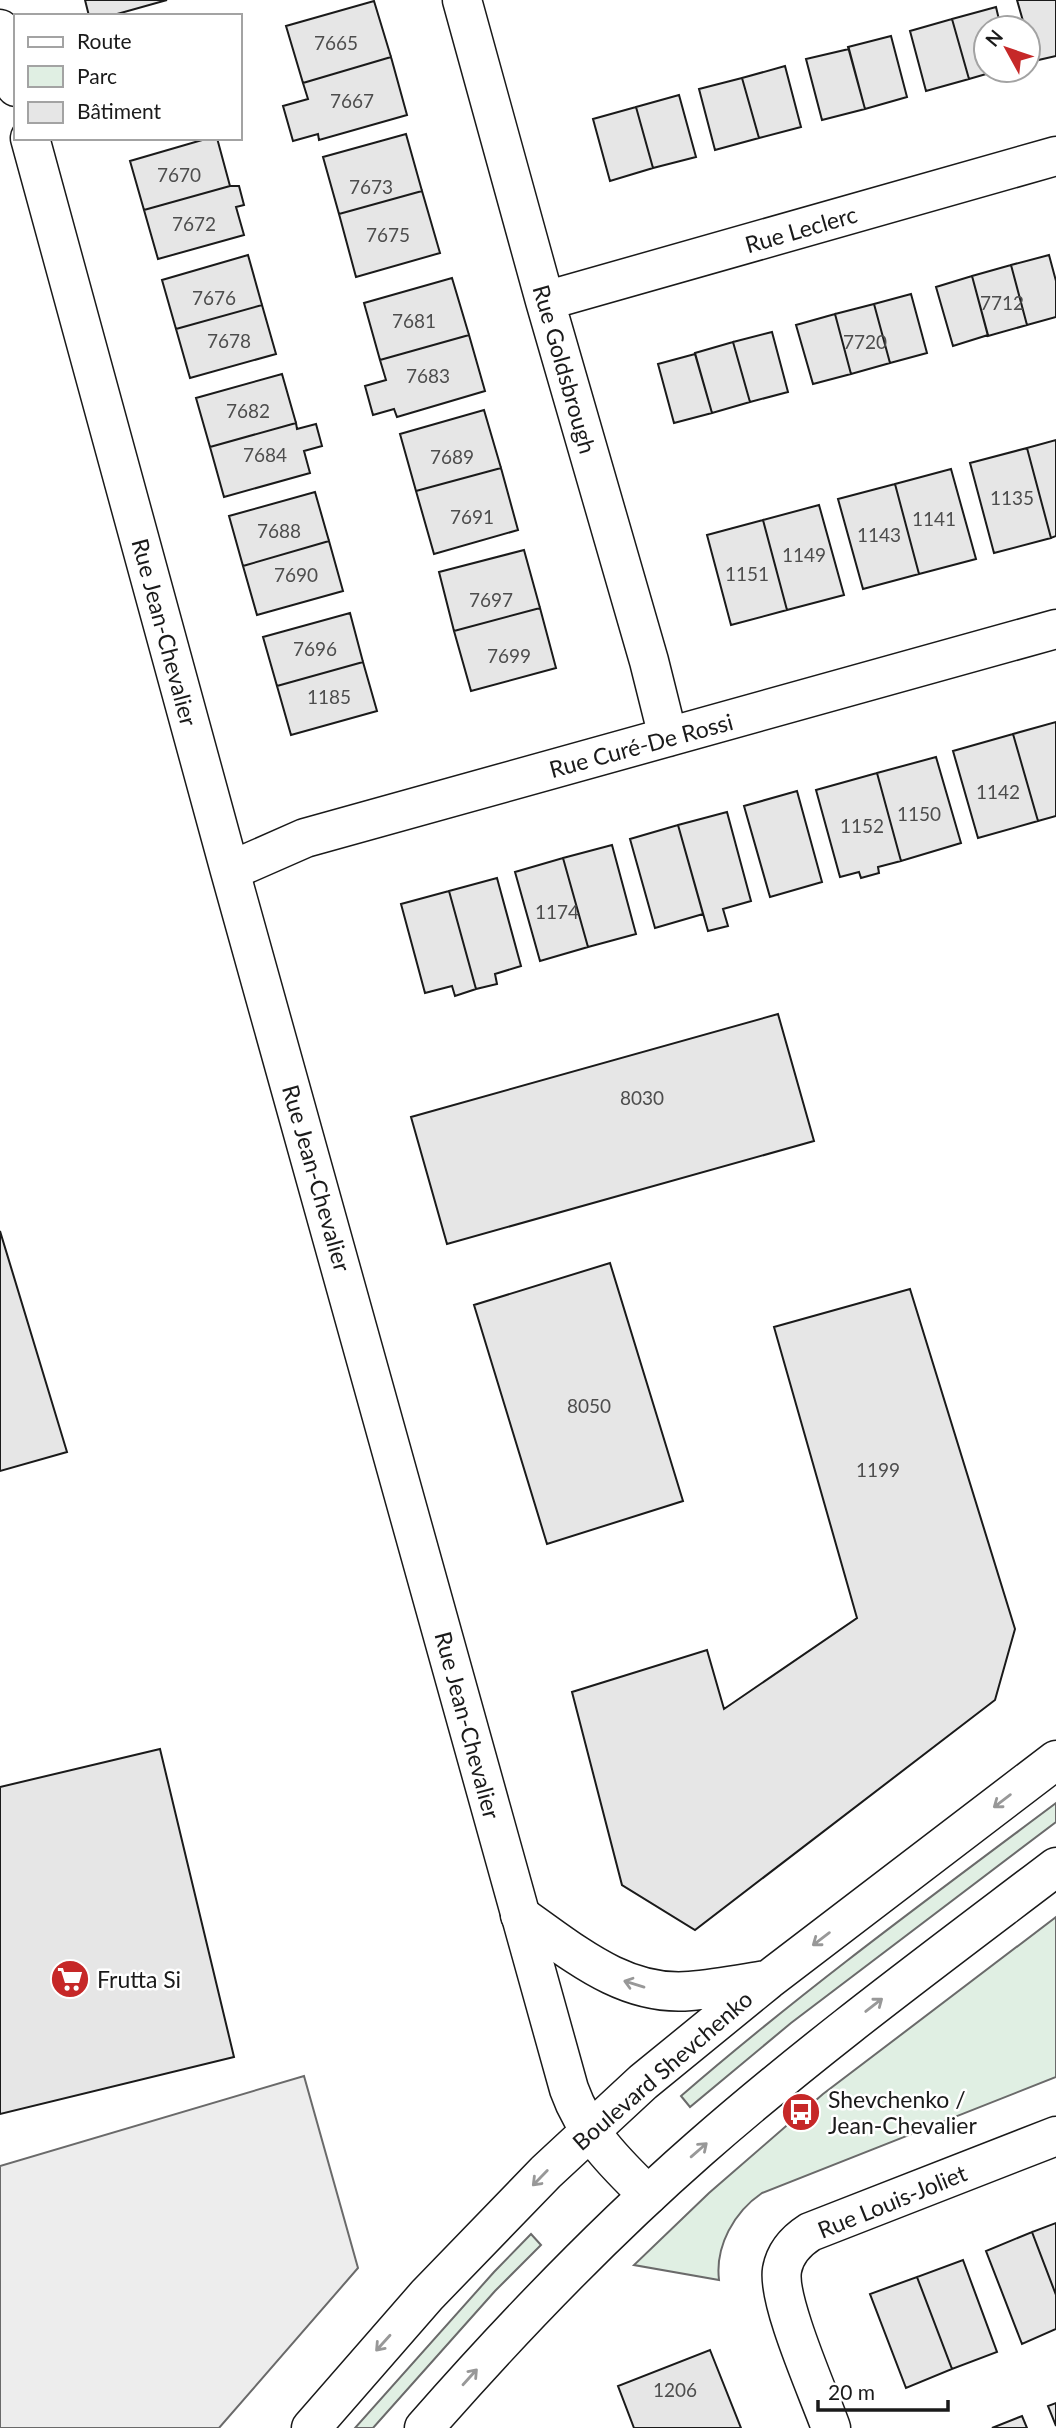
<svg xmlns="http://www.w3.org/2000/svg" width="1056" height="2428" font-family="Lato,sans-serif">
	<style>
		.green { fill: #e0efe3; stroke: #6a6a6a; stroke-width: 2 }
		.parking { fill: #ededed; stroke: #6a6a6a; stroke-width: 2 }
		.building { fill: #e6e6e6; stroke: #1a1a1a; stroke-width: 2 }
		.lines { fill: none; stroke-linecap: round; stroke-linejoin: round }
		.minor-casing { stroke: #1a1a1a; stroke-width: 41 }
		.tertiary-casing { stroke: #1a1a1a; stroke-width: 41 }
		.minor { stroke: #fff; stroke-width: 38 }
		.tertiary { stroke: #fff; stroke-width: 38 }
		.oneway { stroke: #989898 }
		.labels { text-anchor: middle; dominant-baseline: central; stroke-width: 5; stroke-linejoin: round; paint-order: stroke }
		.number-label { font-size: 19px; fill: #4d4d4d }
		.street-label { font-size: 23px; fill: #1a1a1a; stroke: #fff }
		.poi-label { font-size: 23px; fill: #1a1a1a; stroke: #fff; text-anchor: start }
	</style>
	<rect width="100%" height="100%" fill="#fff"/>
	<path class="green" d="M1056,1803V1822L791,2023L690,2107L681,2096C801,1992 929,1898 1056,1803Z
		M1056,1917V2077L762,2193C734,2212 715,2246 719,2280L634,2265L709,2193L823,2094Z
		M531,2234L541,2245L495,2291L373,2428H355L494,2272Z"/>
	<path class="parking" d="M304,2076L358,2268L219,2428H0V2166Z"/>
	<path class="building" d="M85,0H167L110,16H89Z
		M1017,0H1056V56L1034,61L1028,41V28H1025Z
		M374,1L391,57L303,83L286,26Z
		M996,7L1001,28H986V70H1000L969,79L952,19Z
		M952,19L969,79L926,91L910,31Z
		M891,36L907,97L865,109L848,47Z
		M849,49L865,109L822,120L806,59Z
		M391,57L407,115L319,140L318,134L293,141L283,106L308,99L303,83Z
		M785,66L801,127L759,138L742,78Z
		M742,78L759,138L715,150L699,89Z
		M679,95L696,157L653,168L636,107Z
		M636,107L653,168L610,181L593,119Z
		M406,134L422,191L339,214L323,157Z
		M209,138H217L230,186L144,210L130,161Z
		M230,186H239L244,205L236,207L244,235L158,259L144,210Z
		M422,191L440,253L356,277L339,214Z
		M248,255L262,305L176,329L162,280Z
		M1049,255L1056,281V317L1027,325L1011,265Z
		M1011,265L1027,325L988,336L972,276Z
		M972,276L988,335L953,346L936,287Z
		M452,278L469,335L380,360L364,303Z
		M911,294L927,353L890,363L874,304Z
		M874,304L890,363L851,374L835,314Z
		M262,305L276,354L190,378L176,329Z
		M835,314L851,374L813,384L796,325Z
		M772,332L788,392L750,402L733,342Z
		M469,335L485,391L397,417L394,409L373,415L365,386L386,380L380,360Z
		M733,342L750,402L712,413L695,353Z
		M695,354L712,413L674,423L658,364Z
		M282,374L296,423L210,447L196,398Z
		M484,410L501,468L416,491L400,434Z
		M296,423L297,429L316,424L322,446L304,451L310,473L224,497L210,447Z
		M1056,440V536L1051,538L1027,448Z
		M1027,448L1051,538L994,553L970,463Z
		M501,468L518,530L434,554L416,491Z
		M951,469L976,559L919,574L895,484Z
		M895,484L919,574L863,589L838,499Z
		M315,492L329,541L243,566L229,516Z
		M819,505L844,595L787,610L763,520Z
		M763,520L787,610L731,625L707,535Z
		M329,541L343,591L257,615L243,566Z
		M524,550L540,608L454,631L439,572Z
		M540,608L556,668L471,691L454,631Z
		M350,613L363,662L277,686L263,637Z
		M363,662L377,711L291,735L277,686Z
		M1056,722V816L1038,821L1013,734Z
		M1013,734L1038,821L978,838L953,751Z
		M936,757L961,843L901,861L877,773Z
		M877,773L901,861L878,867L879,873L861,878L859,872L840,877L816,790Z
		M797,791L822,882L770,897L744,806Z
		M727,812L751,901L723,909L728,926L708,931L678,825Z
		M678,825L703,914L655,928L630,839Z
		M612,845L636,934L588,947L563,858Z
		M563,858L588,947L540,961L515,872Z
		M497,878L521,966L495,974L497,984L476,989L449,891Z
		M449,891L476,989L455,996L452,986L425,993L401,904Z
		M778,1014L814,1141L447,1244L411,1117Z
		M0,1231L67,1452L0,1471Z
		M610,1263L683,1501L547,1544L474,1305Z
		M910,1289L1015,1629L995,1700L695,1930L622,1885L572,1692L707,1650L724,1709L857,1618L774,1327Z
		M160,1749L234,2057L0,2114V1787Z
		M1056,2223V2295L1032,2232Z
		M1032,2232L1056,2295V2329L1022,2344L986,2251Z
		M963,2260L997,2352L952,2369L917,2277Z
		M917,2277L952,2369L906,2388L870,2294Z
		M710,2350L741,2428H634L618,2386Z
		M1056,2403V2426L1048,2406Z
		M1022,2416L1027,2428H992Z"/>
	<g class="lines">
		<g class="minor-casing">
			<path id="minor" d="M462,0L545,301L649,661L668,737
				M0,29L16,87
				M30,138L230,871L569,2089C584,2132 616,2164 648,2195
				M545,301L1056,156
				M230,871L305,838L1056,629
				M831,2428C819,2394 777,2301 782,2270C785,2253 796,2241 810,2232L1056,2136"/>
		</g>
		<g class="tertiary-casing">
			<path id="tertiary" d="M520,1915C572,1951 623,1997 690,1991C716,1989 741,1984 766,1980
				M311,2428L427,2295L546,2172L643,2082L768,1980L1056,1760
				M424,2428C510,2330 601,2235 699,2149C813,2049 935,1959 1056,1867"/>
		</g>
		<use href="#minor" class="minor"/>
		<use href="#tertiary" class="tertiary"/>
	</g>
	<defs><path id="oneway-shaft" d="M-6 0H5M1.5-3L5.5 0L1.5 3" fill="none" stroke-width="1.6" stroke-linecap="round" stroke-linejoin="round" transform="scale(1.75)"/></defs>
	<g class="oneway">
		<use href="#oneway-shaft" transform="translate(1002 1801) rotate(143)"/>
		<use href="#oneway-shaft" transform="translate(821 1939) rotate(143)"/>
		<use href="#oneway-shaft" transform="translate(634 1984) rotate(-163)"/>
		<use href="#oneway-shaft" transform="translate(874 2005) rotate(-38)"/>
		<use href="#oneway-shaft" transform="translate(699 2150) rotate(-41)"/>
		<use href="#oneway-shaft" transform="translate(540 2178) rotate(134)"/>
		<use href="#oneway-shaft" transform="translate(383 2343) rotate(132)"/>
		<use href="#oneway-shaft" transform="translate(470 2377) rotate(-48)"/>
	</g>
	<defs>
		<g id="supermarket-disc" transform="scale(2.0125)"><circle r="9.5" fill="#c62828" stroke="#fff"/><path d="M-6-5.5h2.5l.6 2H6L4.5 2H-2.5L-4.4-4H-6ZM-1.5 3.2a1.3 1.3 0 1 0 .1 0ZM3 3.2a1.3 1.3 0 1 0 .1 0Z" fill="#fff"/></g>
		<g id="bus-disc" transform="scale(2.0125)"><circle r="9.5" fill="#c62828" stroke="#fff"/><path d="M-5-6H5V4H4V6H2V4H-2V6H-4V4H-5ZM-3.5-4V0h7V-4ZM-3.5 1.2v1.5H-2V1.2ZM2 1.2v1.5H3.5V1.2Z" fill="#fff"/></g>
	</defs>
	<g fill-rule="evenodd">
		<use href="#supermarket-disc" x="70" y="1979"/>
		<use href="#bus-disc" x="801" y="2112"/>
	</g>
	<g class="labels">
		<g class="number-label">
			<text x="336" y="42">7665</text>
			<text x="352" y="100">7667</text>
			<text x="179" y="174">7670</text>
			<text x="371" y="186">7673</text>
			<text x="194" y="223">7672</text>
			<text x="388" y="234">7675</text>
			<text x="214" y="297">7676</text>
			<text x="1002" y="302">7712</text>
			<text x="414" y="320">7681</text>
			<text x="229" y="340">7678</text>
			<text x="865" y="341">7720</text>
			<text x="428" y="375">7683</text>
			<text x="248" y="410">7682</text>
			<text x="265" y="454">7684</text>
			<text x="452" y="456">7689</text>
			<text x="1012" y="497">1135</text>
			<text x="472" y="516">7691</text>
			<text x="934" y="518">1141</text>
			<text x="279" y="530">7688</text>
			<text x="879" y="534">1143</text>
			<text x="804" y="554">1149</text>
			<text x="747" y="573">1151</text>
			<text x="296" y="574">7690</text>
			<text x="491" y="599">7697</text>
			<text x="315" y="648">7696</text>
			<text x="509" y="655">7699</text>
			<text x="329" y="696">1185</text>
			<text x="998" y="791">1142</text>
			<text x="919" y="813">1150</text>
			<text x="862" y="825">1152</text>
			<text x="557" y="911">1174</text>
			<text x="642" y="1097">8030</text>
			<text x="589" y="1405">8050</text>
			<text x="878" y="1469">1199</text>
			<text x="675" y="2389">1206</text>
		</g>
		<g class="street-label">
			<text transform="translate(801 229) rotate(-16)">Rue Leclerc</text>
			<text transform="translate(565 369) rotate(74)">Rue Goldsbrough</text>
			<text transform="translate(165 632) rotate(75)">Rue Jean-Chevalier</text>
			<text transform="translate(641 745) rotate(-15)">Rue Curé-De Rossi</text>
			<text transform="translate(317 1178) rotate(74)">Rue Jean-Chevalier</text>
			<text transform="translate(468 1725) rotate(75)">Rue Jean-Chevalier</text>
			<text transform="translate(662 2070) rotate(-41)">Boulevard Shevchenko</text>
			<text transform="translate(892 2201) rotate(-22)">Rue Louis-Joliet</text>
		</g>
		<g class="poi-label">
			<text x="97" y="1979">Frutta Si</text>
			<text x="828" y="2099">Shevchenko /<tspan x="828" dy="26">Jean-Chevalier</tspan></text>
		</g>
	</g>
	<rect x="14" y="14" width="228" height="126" fill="#ffffff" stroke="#a3a3a3" stroke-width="2"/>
	<rect x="28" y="37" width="35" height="10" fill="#ffffff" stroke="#a3a3a3" stroke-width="2"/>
	<text x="77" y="49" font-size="21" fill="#1a1a1a">Route</text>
	<rect x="28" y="66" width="35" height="21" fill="#e0efe3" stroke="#a3a3a3" stroke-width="2"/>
	<text x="77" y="84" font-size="21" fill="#1a1a1a">Parc</text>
	<rect x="28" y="102" width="35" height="21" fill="#e6e6e6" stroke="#a3a3a3" stroke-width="2"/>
	<text x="77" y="119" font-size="21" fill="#1a1a1a">Bâtiment</text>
	<g transform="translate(1007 49) rotate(310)"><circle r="33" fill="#ffffff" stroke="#a3a3a3" stroke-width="2"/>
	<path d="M0-5L12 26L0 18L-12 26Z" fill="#c62828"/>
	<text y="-10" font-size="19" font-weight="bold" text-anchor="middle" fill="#1a1a1a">N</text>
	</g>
	<path d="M818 2400v10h130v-10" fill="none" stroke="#1a1a1a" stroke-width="3.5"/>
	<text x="828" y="2400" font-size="21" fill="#1a1a1a" stroke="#ffffff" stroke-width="5" paint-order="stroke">20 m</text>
</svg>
